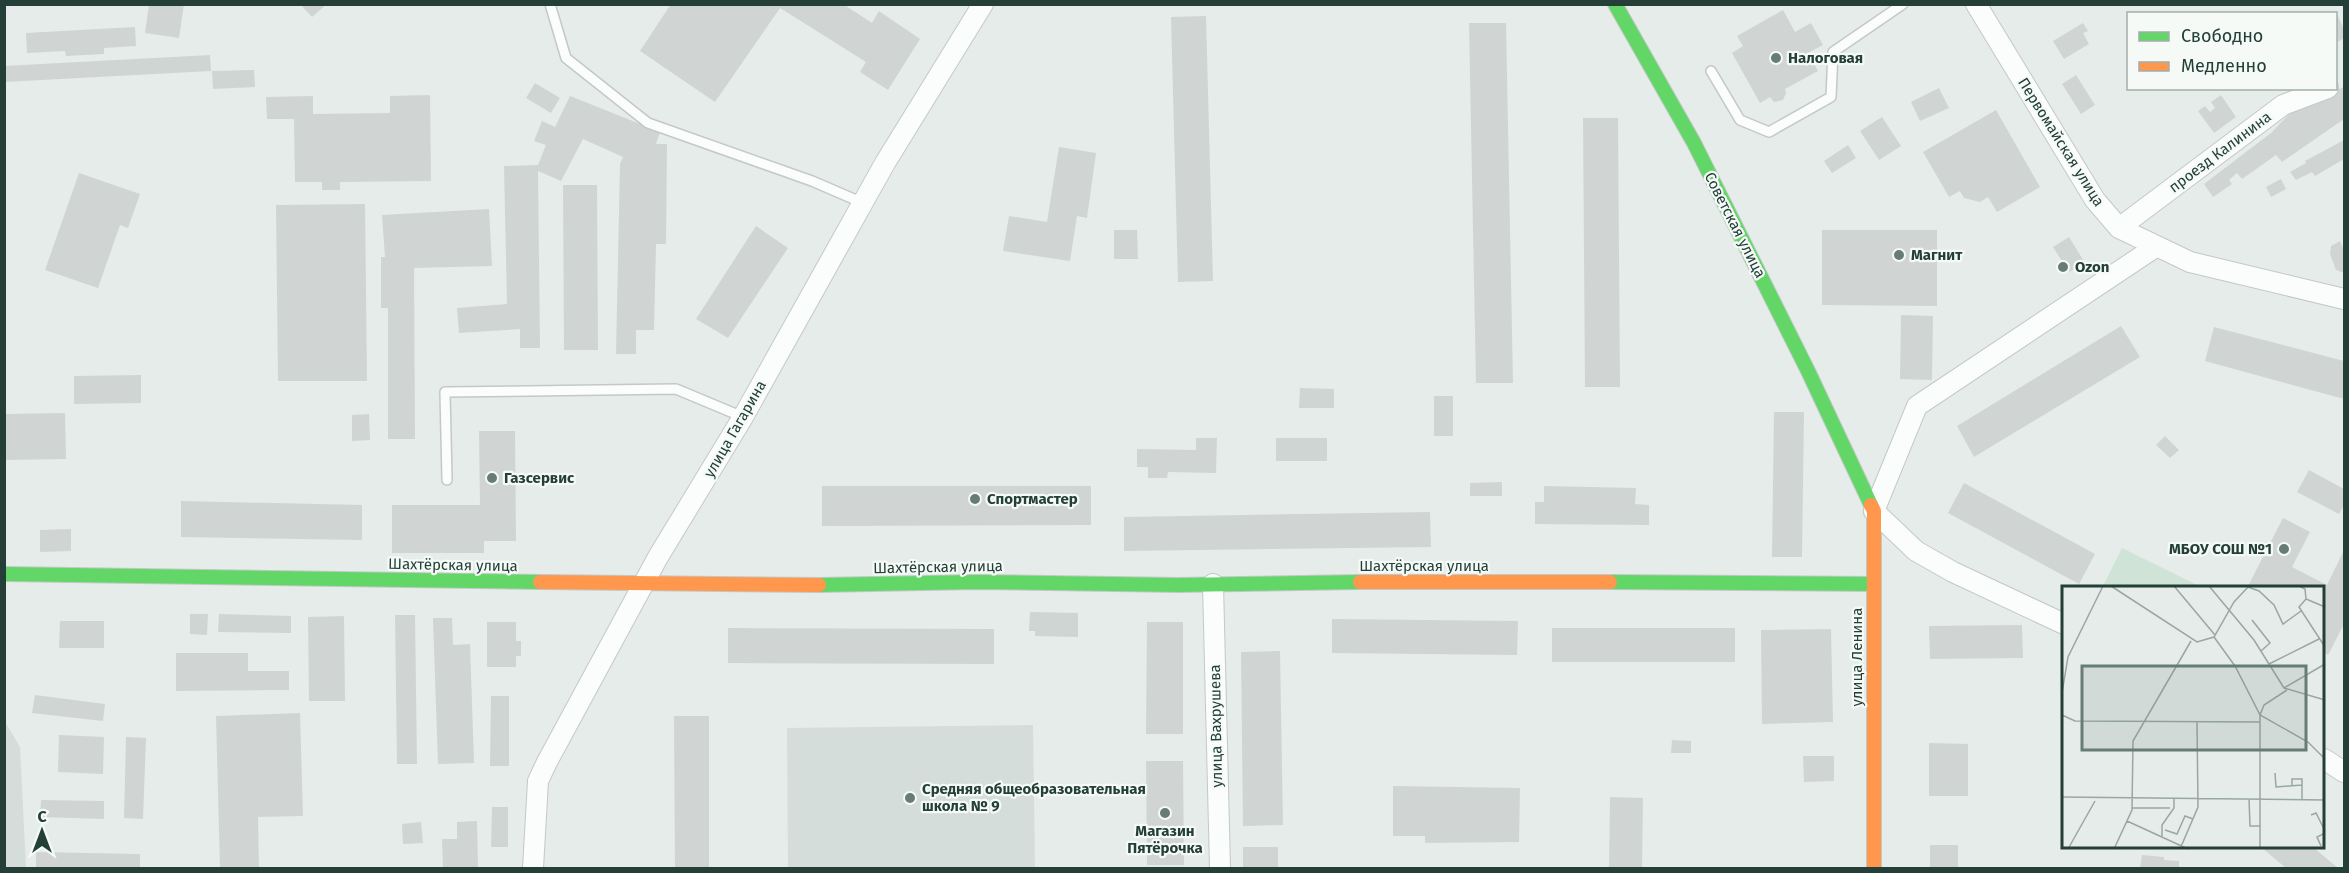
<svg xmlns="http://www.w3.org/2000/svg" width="2349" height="873" font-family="'Fira Sans',sans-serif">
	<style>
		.built { fill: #d4ddd9 }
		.green { fill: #cfe4d6 }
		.building { fill: #d0d5d3 }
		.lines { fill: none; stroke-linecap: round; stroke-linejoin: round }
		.lane-casing { stroke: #c3c9c6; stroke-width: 12 }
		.street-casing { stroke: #c3c9c6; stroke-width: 22 }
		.fast-casing { stroke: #c1c9c6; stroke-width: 16 }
		.slow-casing { stroke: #c1c9c6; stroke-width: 16 }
		.lane { stroke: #fbfcfc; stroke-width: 9 }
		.street { stroke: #fbfcfc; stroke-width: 20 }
		.fast { stroke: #63d668; stroke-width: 14 }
		.slow { stroke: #ff974d; stroke-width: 14 }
		.poi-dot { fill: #677c76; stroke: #f5faf7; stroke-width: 2 }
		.labels { text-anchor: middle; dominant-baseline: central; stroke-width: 4.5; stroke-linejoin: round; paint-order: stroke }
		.poi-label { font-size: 15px; font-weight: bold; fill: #233f38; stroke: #f5faf7; text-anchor: start }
		.street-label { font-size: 15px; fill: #233f38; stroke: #f5faf7 }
		.inset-road { fill: none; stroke: #98a7a2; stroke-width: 1.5 }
		.view { fill: #677c76; fill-opacity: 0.15; stroke: #677c76; stroke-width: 3 }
		.inset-edge { fill: none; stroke: #233f38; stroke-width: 3 }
	</style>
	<rect width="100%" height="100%" fill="#e6ece9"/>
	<path class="built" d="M4,720L20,747L26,868H5Z
		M1033,725L1035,868H788L787,728Z"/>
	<path class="green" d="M2122,548L2199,586L2198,588H2102Z"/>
	<path class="building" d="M149,4H184L179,38L145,33Z
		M300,4H327L312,17Z
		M671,4H843L872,23L879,11L920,39L888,90L860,72L866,62L780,8L715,102L640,51Z
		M1783,10L1795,32L1811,23L1823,45L1808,53L1818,71L1785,89L1786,93L1783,100L1774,102L1770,97L1760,103L1732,53L1743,46L1737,36Z
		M2336,13L2344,29V38L2336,43Z
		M1206,16L1213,281L1178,282L1171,17Z
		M1469,23H1506L1513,383H1476Z
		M2083,23L2088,31L2083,33L2089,44L2064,59L2053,41Z
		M135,27L136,46L104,48V54L66,56L65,51L27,53L26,33Z
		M210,55L211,71L4,82V66Z
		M254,70L255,87L213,89L212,71Z
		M2076,75L2095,105L2081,114L2062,84Z
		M535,83L560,98L551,113L526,98Z
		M2344,87V119L2282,162L2276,155L2242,179L2237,173L2229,180L2232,184L2213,197L2204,184L2271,133L2296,107Z
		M1939,88L1949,108L1920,121L1911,102Z
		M430,95L431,181L340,182V190H322V182H295L294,119H267L266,97L313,96V114L390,113V96Z
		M2221,95L2236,117L2214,133L2198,111L2205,106L2210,112L2215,108L2211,102Z
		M570,96L660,132L656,144H667L666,244H656L654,330H636V354H616L620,164L623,157L583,139L561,181L538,171L540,348H520V329L459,333L457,308L507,304L504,166L538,165L546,145L534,141L542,121L555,127Z
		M1996,110L2040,187L1997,212L1988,197L1980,202L1964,198L1960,191L1949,197L1923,152Z
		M1882,117L1901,146L1879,160L1860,131Z
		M1583,118H1618L1620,387H1585Z
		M2344,140V159L2315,176L2312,172L2296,180L2290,172L2306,163L2305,161Z
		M1848,145L1856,158L1832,173L1824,161Z
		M1059,147L1096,153L1087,218L1077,216L1070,261L1003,251L1009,216L1047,222Z
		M79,173L140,194L128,228L120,225L98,288L45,270Z
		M2281,179L2286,189L2271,197L2266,187Z
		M563,185H597L598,350H564Z
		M365,204L367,381H278L276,205Z
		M489,209L492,266L414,268L415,439H388V308H381V257H385L382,215Z
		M756,226L788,248L728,338L696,319Z
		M1114,230H1137L1138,259H1114Z
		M1822,230H1937V306L1822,305Z
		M2069,237L2085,263L2069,272L2053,247Z
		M2340,241L2343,248L2344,247V273L2336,270L2330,254L2331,246Z
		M1901,315L1933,316L1932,380L1900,379Z
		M2121,326L2140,357L1974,457L1957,426Z
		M2214,327L2344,361V399L2205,361Z
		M141,375V403L74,404V376Z
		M1300,388L1334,389V408H1299Z
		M1434,396H1453V436H1434Z
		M1774,412H1804L1802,557H1772Z
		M65,413L66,459L4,460V414Z
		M369,414L370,440L352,441V415Z
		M479,431H515L516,541H484V553H392V505H480Z
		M2165,436L2179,450L2170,458L2156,445Z
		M1196,438H1217L1216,473L1168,472L1167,478H1148V467H1137V449L1196,450Z
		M1276,438H1327V461H1276Z
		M2309,470L2344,489V505L2339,514L2297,492Z
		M1502,482V496H1470V483Z
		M1964,483L2095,554L2079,584L1948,513Z
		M822,486H1091V525L822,526Z
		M1544,486L1636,488L1635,504L1649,505V525L1535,524V502H1544Z
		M181,501L362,505V540L181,537Z
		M1430,512L1431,547L1124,551V517Z
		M2283,518L2310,532L2292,567L2327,585L2344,550V624L2328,655L2324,652V588H2247Z
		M71,529V551L40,552V530Z
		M1030,612L1078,613V637L1035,636V631H1029Z
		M190,614H208L207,635L190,634Z
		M219,614L291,616V633L218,632Z
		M395,615H415L417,764H397Z
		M344,616L345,701H309L308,617Z
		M433,618H452L453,645L470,644L474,763L438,764Z
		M1332,619L1518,621L1517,655L1332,653Z
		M60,621H104V648H59Z
		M487,622H516V641H521V656H516V667H487Z
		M1147,622H1183V734H1146Z
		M2022,625L2023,658L1930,659L1929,626Z
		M728,628L994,629V664L728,663Z
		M1552,628H1735V662H1552Z
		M1831,629L1833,722L1762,724L1761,630Z
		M1280,651L1283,825L1243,826L1241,652Z
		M176,653H248V671H289V690L176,691Z
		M35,695L105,704L103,721L32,713Z
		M491,696H509V766H490Z
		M300,713L303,816L258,817L259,868H220L216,716Z
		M674,716H709V868H675Z
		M59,735L104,737L103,774L58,772Z
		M126,737L146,738L143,819L124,818Z
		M1672,740L1691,741V753H1671Z
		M1929,743L1968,744V796H1929Z
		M1803,756H1834V781L1804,782Z
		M1146,761H1183L1184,865H1147Z
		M1393,786L1520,788L1519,842L1425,843V836H1393Z
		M1610,797L1643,798L1642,868H1609Z
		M41,800L104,801V819L40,817Z
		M492,807H508V847H491Z
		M477,821L478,868H443L442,839H457V822Z
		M421,822L423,843L403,844L402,824Z
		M1930,845H1958V868H1930Z
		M1243,847H1278V868H1243Z
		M2262,848H2314L2338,868H2286Z
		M36,852L140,854V868H36Z
		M2142,855L2164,857V860L2179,861V868H2140Z"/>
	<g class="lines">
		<g class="lane-casing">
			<path id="lane" d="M550,4L566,58L648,123L812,181L863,203
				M1711,71L1740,120L1769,132L1831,97L1833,52L1903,4
				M447,480L445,392L676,389L743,417"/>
		</g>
		<g class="street-casing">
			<path id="street" d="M1976,4L2095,200L2119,228L2190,262L2344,299
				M2119,228L2283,105L2328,88
				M1213,584L1220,868
				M2064,624L1953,572L1916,551L1874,511L1917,406L2157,246
				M2324,759L2344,772
				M533,868L538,781L547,762L658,557L743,417L885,163L983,4"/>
		</g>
		<g class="fast-casing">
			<path id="fast" d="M1615,4L1694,143L1808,371L1871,505
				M4,574L540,582
				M1610,582L1873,584
				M819,585L977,582L1178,585L1360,582"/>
		</g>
		<g class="slow-casing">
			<path id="slow" d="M1871,505L1874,511V868
				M540,582L819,585
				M1360,582H1610"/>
		</g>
		<use href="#lane" class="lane"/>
		<use href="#street" class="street"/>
		<use href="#fast" class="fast"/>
		<use href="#slow" class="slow"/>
	</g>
	<g class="poi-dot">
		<circle cx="1776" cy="58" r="6"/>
		<circle cx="1899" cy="255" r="6"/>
		<circle cx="2063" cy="267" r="6"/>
		<circle cx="492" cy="478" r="6"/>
		<circle cx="975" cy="499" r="6"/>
		<circle cx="2284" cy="549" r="6"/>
		<circle cx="910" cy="798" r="6"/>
		<circle cx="1165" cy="813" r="6"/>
	</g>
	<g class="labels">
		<g class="poi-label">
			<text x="1788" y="58">Налоговая</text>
			<text x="1911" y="255">Магнит</text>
			<text x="2075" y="267">Ozon</text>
			<text x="504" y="478">Газсервис</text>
			<text x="987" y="499">Спортмастер</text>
			<text x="2272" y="549" text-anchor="end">МБОУ СОШ №1</text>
			<text x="922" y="789">Средняя общеобразовательная<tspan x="922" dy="17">школа № 9</tspan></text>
			<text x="1165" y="831" text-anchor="middle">Магазин<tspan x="1165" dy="17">Пятёрочка</tspan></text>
		</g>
		<g class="street-label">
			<text transform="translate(2061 142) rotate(58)">Первомайская улица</text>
			<text transform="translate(2220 152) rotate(-37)">проезд Калинина</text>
			<text transform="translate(1735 225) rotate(63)">Советская улица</text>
			<text transform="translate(735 429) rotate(-60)">улица Гагарина</text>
			<text transform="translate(453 565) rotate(1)">Шахтёрская улица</text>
			<text x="1424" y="566">Шахтёрская улица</text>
			<text transform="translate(938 567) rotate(-1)">Шахтёрская улица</text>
			<text transform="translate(1857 657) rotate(-90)">улица Ленина</text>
			<text transform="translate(1216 726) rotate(-91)">улица Вахрушева</text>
		</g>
	</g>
	<g transform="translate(2062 586)">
		<rect width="262" height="262" fill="#e6ece9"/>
		<path class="inset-road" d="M49,0L135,56L152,51L172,16L187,0M112,0L153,49M147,0L192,54L222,102L263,114M237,0L243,3L244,13L263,21M186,1L197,5L212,19L221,38L239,25M244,13L237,21L263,61M190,34L208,57L199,65M152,51L173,80L198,129V263M207,78L257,53M222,102L263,78M225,104L202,119L198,129L246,156L263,173M0,107L6,71L41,0M0,129L13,135L198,136M213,187L214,201L240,199M230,199V193H240V214M0,211L263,214M187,213L188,240H198M70,222H108M249,229L254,227L263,245M65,235L126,263M103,244L115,248L123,230L131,233M100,251V239L112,222V213M259,260L255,251L263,247M6,263L33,215M52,263L70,224L71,155L129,55M118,263L136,221L135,136"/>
		<path class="view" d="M20,80H244V164H20Z"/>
		<rect width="262" height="262" class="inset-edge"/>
	</g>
	<rect width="2349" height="873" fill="none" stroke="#233f38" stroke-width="12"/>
	<rect x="2127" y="12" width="210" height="78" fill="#f5faf7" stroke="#a1afab" stroke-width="1.5"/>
	<rect x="2139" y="32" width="30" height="9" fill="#63d668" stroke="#a1afab" stroke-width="1.5"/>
	<text x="2181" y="42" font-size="18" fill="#233f38">Свободно</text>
	<rect x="2139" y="62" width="30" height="9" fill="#ff974d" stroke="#a1afab" stroke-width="1.5"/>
	<text x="2181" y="72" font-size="18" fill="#233f38">Медленно</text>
	<g transform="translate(42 831)" stroke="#f5faf7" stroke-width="4.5" paint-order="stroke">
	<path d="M0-4.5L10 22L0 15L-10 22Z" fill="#233f38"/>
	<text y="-9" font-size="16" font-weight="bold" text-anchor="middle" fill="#233f38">С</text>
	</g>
</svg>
